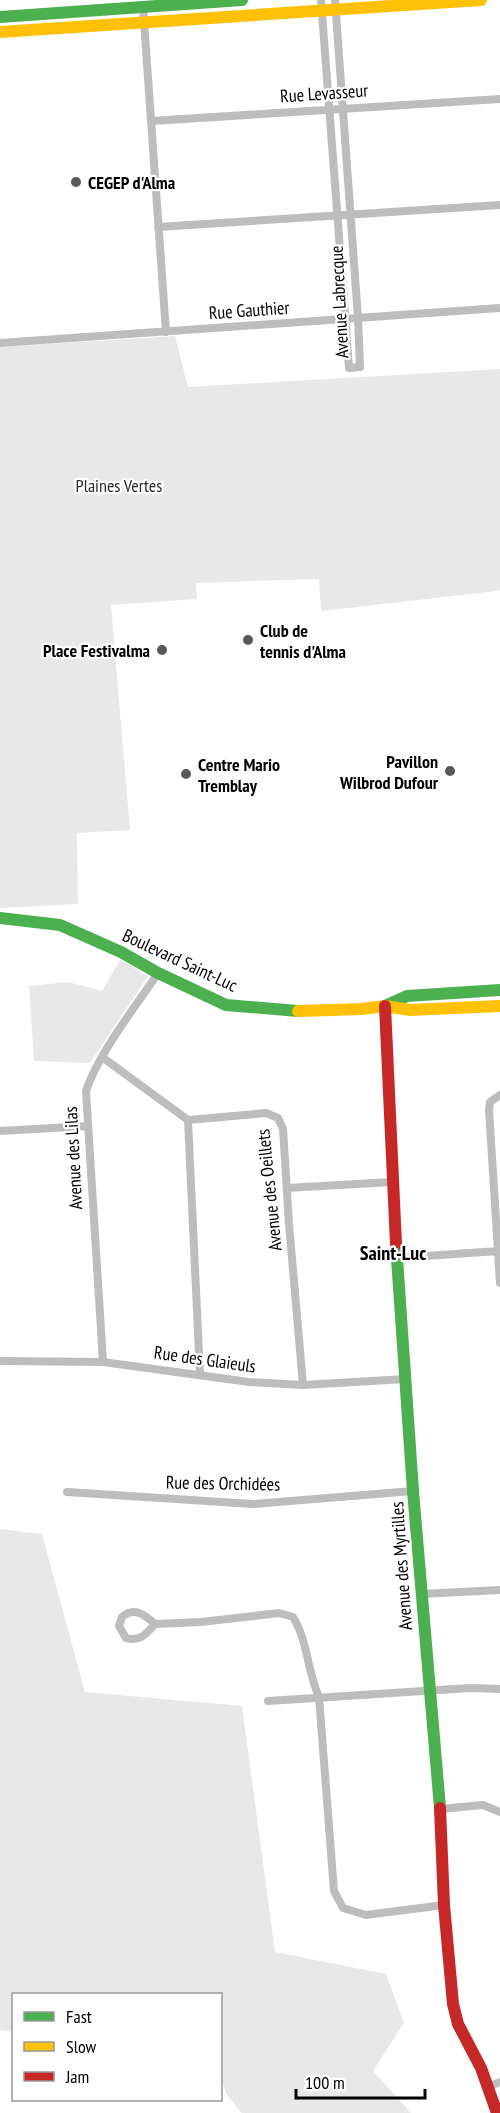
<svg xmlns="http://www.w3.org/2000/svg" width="500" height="2113" font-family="'PT Sans Narrow',sans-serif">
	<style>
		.green { fill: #e8e8e8 }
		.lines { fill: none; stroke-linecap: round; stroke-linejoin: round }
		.street { stroke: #bdbdbd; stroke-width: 8 }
		.fast { stroke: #4caf50; stroke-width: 12 }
		.slow { stroke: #ffc107; stroke-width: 12 }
		.jam { stroke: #c62828; stroke-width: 12 }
		.poi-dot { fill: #595959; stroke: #fff; stroke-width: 2 }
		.labels { text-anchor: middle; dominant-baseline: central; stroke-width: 4.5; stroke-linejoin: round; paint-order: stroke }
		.street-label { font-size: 18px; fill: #000; stroke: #fff }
		.poi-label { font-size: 18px; font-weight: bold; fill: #000; stroke: #fff; text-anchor: start }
		.park-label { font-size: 18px; fill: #2c2c2c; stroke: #fff }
		.neighbourhood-label { font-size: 20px; font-weight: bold; fill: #000; stroke: #fff }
	</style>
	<rect width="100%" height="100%" fill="#fff"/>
	<path class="green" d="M175,336L188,387L500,369V589L497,591L321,611L319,579L196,583L197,599L111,605L130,830L77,833L78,904L0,908V347Z
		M120,960L148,976L90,1063L34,1061L29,986L68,982L102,991Z
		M0,1529L42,1534L85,1692L242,1706L275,1952L386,1974L404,2023L373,2071L411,2113H242L227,2095L221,2081L220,1994H14L13,2032L0,2030Z"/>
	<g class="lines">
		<path class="street" d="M321,0L349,368L360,367L358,318L335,0
			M143,7L166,332
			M151,121L500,99
			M158,227L500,205
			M0,343L500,308
			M102,1057L188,1120L266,1113L278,1118L283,1129L289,1224L303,1385
			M500,1095L490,1102L489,1110L500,1283
			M188,1120L200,1375
			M0,1131L88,1126
			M287,1188L392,1182
			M398,1258L498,1251
			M0,1361L103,1362L249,1382L303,1385L406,1379
			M103,1362L86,1091C98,1054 136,1006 158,973
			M67,1492L253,1504L413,1491
			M421,1594L500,1590
			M155,1624C145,1615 134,1606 122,1617L119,1626L126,1638C140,1642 146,1634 155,1624L201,1622L279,1613L293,1617C308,1641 307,1671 319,1697L334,1891L343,1908L366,1915L444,1905
			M268,1701L470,1688L500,1689
			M440,1809L483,1805L500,1812
			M488,2087L500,2082"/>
		<path class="fast" d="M0,17L242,0
			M0,918L60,925L121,952L158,973L226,1005L298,1011
			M385,1006L407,996L500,990
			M396,1244L413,1491L440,1808"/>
		<path class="slow" d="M0,32L481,0
			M298,1011L362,1009L385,1006L410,1010L500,1006"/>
		<path class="jam" d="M385,1006L396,1244
			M440,1808L444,1905L453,2004L458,2024L481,2068L497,2113"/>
	</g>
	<g class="poi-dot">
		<circle cx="76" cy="182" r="6"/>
		<circle cx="248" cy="640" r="6"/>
		<circle cx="162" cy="650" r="6"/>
		<circle cx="450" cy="771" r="6"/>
		<circle cx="186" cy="774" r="6"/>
	</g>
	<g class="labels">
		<g class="street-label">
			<text transform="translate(324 93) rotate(-4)">Rue Levasseur</text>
			<text transform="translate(339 302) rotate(-93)">Avenue Labrecque</text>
			<text transform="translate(249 310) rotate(-4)">Rue Gauthier</text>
			<text transform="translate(180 960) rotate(25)">Boulevard Saint-Luc</text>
			<text transform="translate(73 1158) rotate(-93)">Avenue des Lilas</text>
			<text transform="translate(269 1190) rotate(-96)">Avenue des Oeillets</text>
			<text transform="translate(205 1359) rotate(8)">Rue des Glaieuls</text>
			<text transform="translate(223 1483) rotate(1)">Rue des Orchidées</text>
			<text transform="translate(401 1566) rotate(-94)">Avenue des Myrtilles</text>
		</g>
		<g class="poi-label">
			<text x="88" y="182">CEGEP d'Alma</text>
			<text x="260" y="630">Club de<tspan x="260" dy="21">tennis d'Alma</tspan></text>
			<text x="150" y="650" text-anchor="end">Place Festivalma</text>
			<text x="438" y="761" text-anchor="end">Pavillon<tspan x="438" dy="21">Wilbrod Dufour</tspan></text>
			<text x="198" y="764">Centre Mario<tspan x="198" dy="21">Tremblay</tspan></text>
		</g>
		<g class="park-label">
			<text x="119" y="485">Plaines Vertes</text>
		</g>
		<g class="neighbourhood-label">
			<text x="393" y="1253">Saint-Luc</text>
		</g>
	</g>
	<rect x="12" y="1993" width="210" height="108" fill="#ffffff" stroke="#999999" stroke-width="1.5"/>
	<rect x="24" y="2012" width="30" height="9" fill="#4caf50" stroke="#999999" stroke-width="1.5"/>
	<text x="66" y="2023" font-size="18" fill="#000000">Fast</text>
	<rect x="24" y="2042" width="30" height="9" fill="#ffc107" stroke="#999999" stroke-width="1.5"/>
	<text x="66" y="2053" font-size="18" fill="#000000">Slow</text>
	<rect x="24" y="2072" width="30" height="9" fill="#c62828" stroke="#999999" stroke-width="1.5"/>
	<text x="66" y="2083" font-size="18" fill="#000000">Jam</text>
	<path d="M296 2089v9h129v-9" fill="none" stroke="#000000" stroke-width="3"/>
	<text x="305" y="2089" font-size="18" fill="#000000" stroke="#ffffff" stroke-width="4.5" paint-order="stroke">100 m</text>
</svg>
